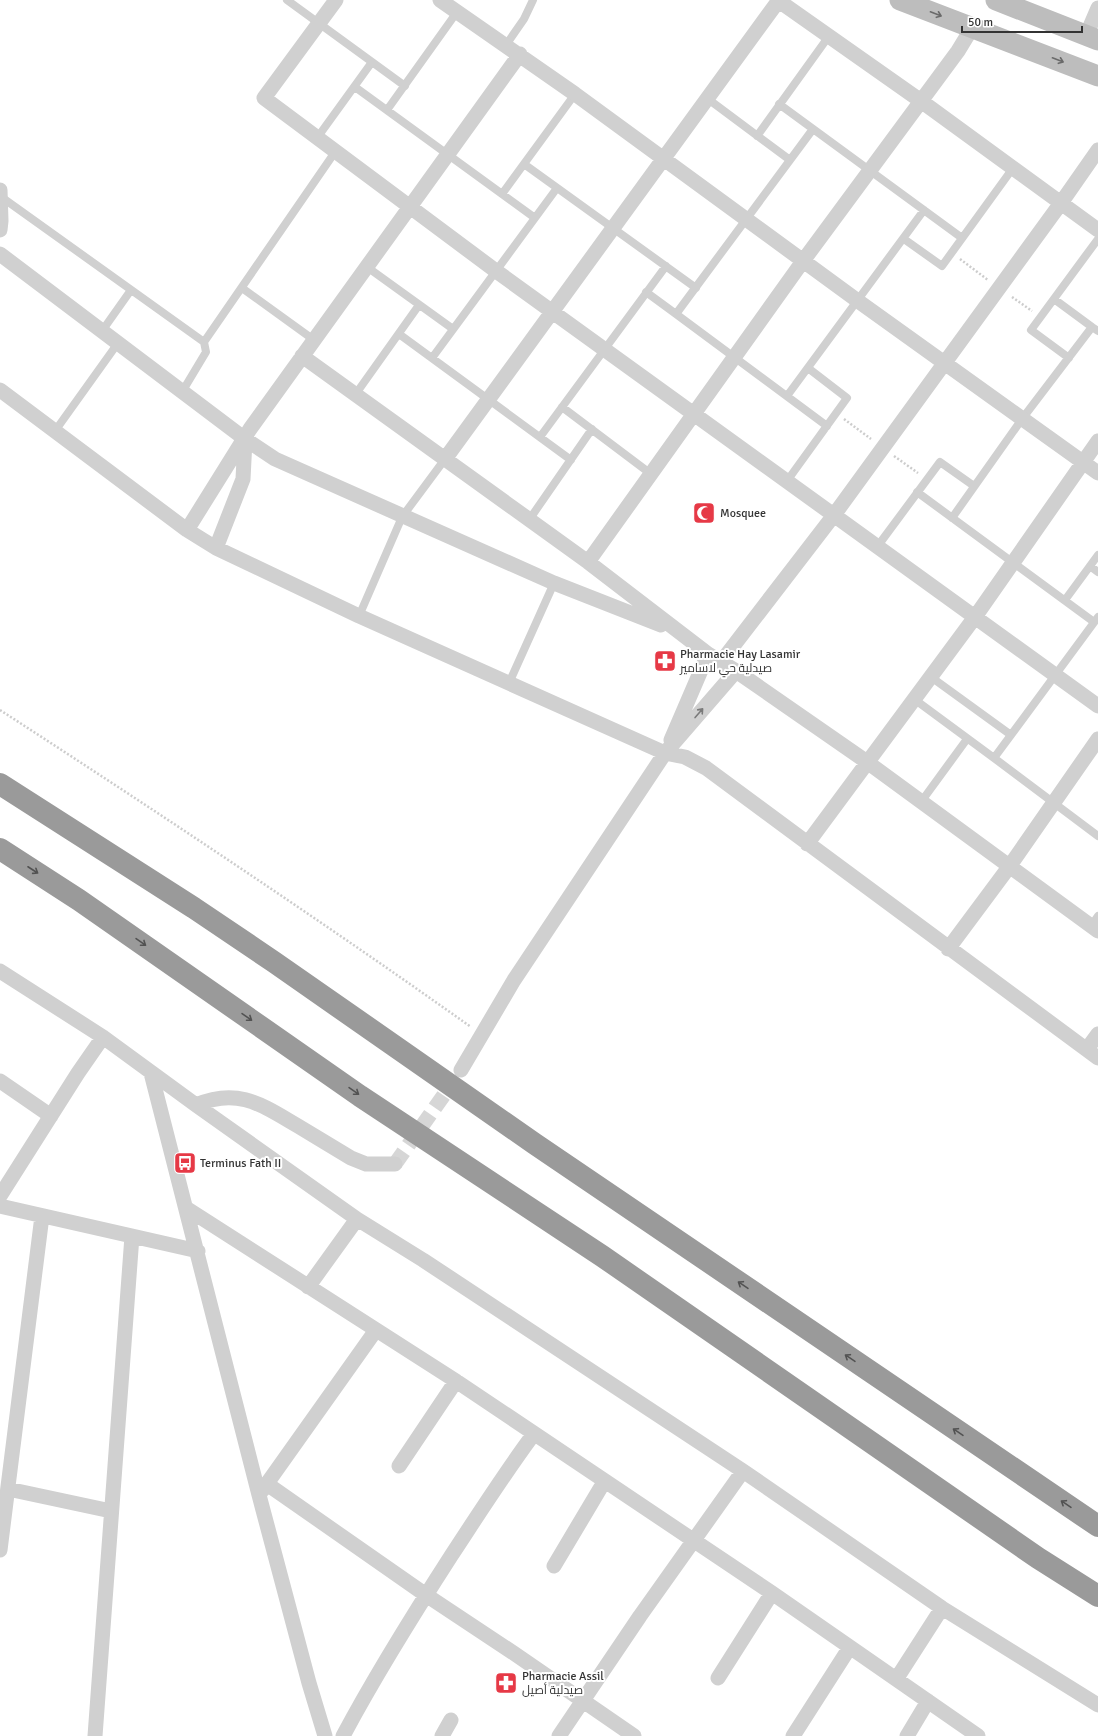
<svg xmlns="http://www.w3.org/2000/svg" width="1098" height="1736" font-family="Signika,Cairo,sans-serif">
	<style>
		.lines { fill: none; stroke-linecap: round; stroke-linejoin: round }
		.street-tunnel { stroke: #d6d6d6; stroke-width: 15; stroke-dasharray: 15 8; stroke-linecap: butt }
		.path { stroke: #cdcdcd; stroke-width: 2.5; stroke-dasharray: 2 2; stroke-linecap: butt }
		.lane { stroke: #d0d0d0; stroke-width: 8 }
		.street { stroke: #d0d0d0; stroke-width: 15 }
		.secondary { stroke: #bdbdbd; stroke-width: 21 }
		.highway { stroke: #9a9a9a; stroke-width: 22 }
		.oneway { stroke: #6a6a6a }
		.oneway2 { stroke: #7a7a7a }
		.oneway3 { stroke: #525252 }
		.labels { text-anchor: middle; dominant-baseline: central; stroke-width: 4; stroke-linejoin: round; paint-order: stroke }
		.poi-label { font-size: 12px; fill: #333; stroke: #fff; text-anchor: start }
	</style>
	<rect width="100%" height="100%" fill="#fff"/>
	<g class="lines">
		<path class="street-tunnel" d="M395,1164L456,1078"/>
		<path class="path" d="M960,259L988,280
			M1012,297L1032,311
			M844,419L871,439
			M894,456L918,473
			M0,710C159,813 316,917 471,1027"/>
		<path class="lane" d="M287,0L405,86
			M506,45L524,19L533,0
			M355,87L535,218
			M708,99L790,160
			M779,104L962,238
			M387,110L457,12
			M813,129L676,314L827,426
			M757,136L829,36
			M317,138L372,62
			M524,164L696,288
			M502,194L575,94
			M0,196L204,342
			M904,239L942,266L1013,168
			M367,267L453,329
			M242,288L314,340
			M646,292L676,314
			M1054,299L1092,327
			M102,331L131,290
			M399,334L571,460
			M432,358L557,188
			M1069,358L1031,330L1098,239
			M182,392L206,352L204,342L335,152
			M355,395L419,305
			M787,396L924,210
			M562,407L651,474
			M55,431L118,343
			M540,437L666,266
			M787,481L847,398L808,368
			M917,492L1094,622
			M952,518L1022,419L1092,327L1098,331
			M529,520L592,429
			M877,547L940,462L974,486
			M1090,566L1098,572
			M1065,600L1098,555
			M359,616L402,517L445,459
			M1098,617L994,758L1098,836
			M931,677L1011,735
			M509,683L554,583
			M914,699L994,758
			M921,802L967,739
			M1091,926L1098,916"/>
		<path class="street" d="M336,0L264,98L496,271L1098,706
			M440,0L575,94L858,301L1098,473
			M779,1L921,101L1098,230
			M1086,36L1098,8
			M0,190L1,221L0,230
			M0,254L245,439L275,459L554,583L661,625
			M302,356L588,562L708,654L736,671L867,762L1098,931
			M0,390L187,530L216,548L359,616L665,753L685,757L706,768L1098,1058
			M445,459L779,0
			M187,530L250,429L520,54
			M216,548L243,479L245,440
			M588,562L803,261L958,51L972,28
			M721,662L834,515L1061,203L1098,150
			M671,740L708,654
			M807,844L975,617L1098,441
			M948,949L1009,867L1098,739
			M0,971L103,1037L196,1105L357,1219L423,1260L743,1471L942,1608L1098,1705
			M1087,1049L1098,1034
			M461,1070L514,980L665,753L736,671
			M151,1073L259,1495L309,1683L325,1736
			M0,1081L51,1116
			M196,1105C238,1087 262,1105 298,1126C316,1137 333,1147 351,1158L366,1164H395
			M0,1196L78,1073L103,1037
			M0,1206L198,1251
			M186,1208L456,1381L772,1593L978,1736
			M308,1287L357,1219
			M399,1466L456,1381
			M267,1484L426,1595L515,1654L634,1736
			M8,1489L111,1511
			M261,1492L376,1330
			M0,1550L42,1216
			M554,1566L604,1482
			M718,1678L772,1593
			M897,1678L942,1608
			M95,1736L132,1236
			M343,1736C376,1674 413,1615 451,1556C478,1515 504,1474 533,1435
			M442,1736L451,1720
			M559,1736L640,1616L743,1471
			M793,1736L850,1647
			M907,1736L928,1701"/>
		<path class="secondary" d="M900,0L1098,76
			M996,0L1098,40"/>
		<path class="highway" d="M0,784L194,908L274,962L535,1144L1098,1526
			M0,849L79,900L360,1096L602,1256L1038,1558L1098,1596"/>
	</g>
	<defs><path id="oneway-shaft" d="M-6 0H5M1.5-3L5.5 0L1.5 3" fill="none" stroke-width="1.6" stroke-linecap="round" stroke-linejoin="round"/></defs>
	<g class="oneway">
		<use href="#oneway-shaft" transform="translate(936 14) rotate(21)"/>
		<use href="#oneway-shaft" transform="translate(1058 60) rotate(21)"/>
	</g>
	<use class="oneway2" href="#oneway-shaft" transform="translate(699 713) rotate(-49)"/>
	<g class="oneway3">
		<use href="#oneway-shaft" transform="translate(33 870) rotate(33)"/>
		<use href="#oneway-shaft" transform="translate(141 942) rotate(35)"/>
		<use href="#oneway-shaft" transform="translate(247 1017) rotate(35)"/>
		<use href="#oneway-shaft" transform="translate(354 1091) rotate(35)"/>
		<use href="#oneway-shaft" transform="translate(743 1285) rotate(-146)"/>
		<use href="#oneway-shaft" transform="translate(850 1358) rotate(-146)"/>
		<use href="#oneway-shaft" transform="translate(958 1432) rotate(-146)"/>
		<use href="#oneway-shaft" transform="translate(1066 1504) rotate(-146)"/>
	</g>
	<defs>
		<g id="mosque-square" transform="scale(1.15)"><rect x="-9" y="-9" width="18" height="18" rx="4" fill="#e63946" stroke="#fff"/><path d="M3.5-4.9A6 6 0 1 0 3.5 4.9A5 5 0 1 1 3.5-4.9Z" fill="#fff"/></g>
		<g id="pharmacy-square" transform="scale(1.15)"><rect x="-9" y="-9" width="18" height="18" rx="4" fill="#e63946" stroke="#fff"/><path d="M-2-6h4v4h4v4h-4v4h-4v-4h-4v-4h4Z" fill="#fff"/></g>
		<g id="bus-square" transform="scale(1.15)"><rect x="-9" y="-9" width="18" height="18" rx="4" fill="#e63946" stroke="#fff"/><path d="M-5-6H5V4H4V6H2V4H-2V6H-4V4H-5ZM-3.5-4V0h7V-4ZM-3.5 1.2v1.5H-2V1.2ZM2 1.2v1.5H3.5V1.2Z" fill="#fff"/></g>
	</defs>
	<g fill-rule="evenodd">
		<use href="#mosque-square" x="704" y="513"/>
		<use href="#pharmacy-square" x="665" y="661"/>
		<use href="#bus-square" x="185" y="1163"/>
		<use href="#pharmacy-square" x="506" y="1683"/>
	</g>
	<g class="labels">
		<g class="poi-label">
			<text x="720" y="513">Mosquee</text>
			<text x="680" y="654">Pharmacie Hay Lasamir<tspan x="680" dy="14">صيدلية حي لاسامير</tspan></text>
			<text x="200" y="1163">Terminus Fath II</text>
			<text x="522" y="1676">Pharmacie Assil<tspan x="522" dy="14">صيدلية أصيل</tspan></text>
		</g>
	</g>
	<path d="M962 26v6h120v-6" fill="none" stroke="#333333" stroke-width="2"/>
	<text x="968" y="26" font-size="12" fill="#333333" stroke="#ffffff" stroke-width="3" paint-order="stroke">50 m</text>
</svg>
